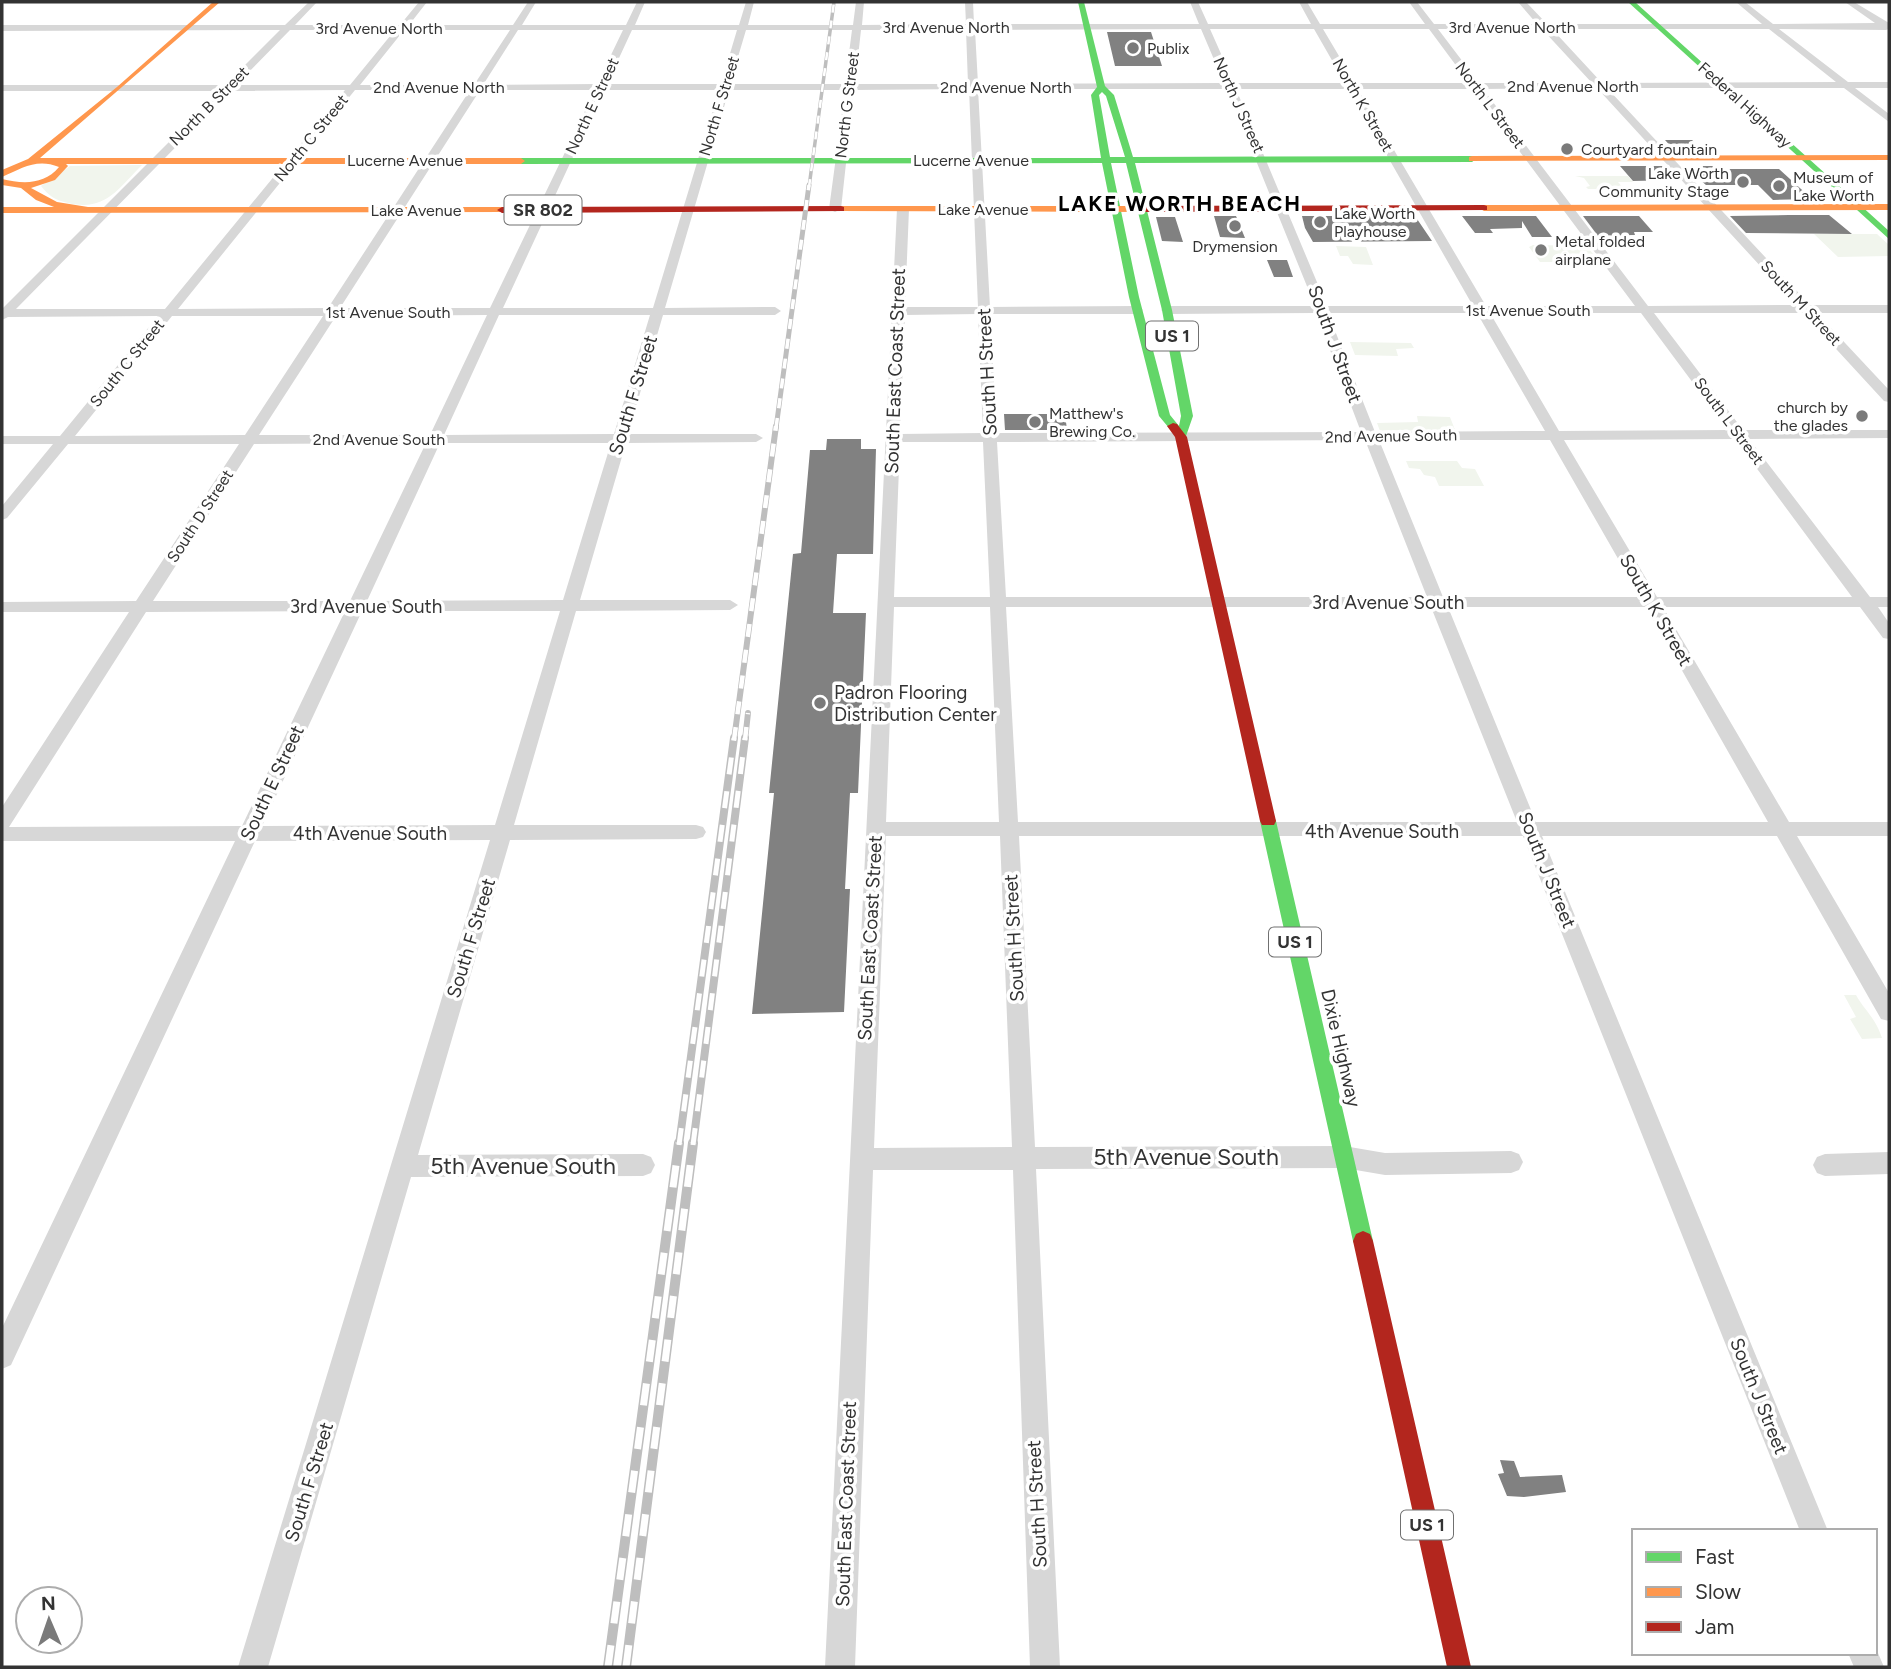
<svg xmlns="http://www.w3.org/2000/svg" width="1891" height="1669" font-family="Figtree,sans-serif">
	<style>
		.green { fill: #f1f5ed }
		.building { fill: #818181 }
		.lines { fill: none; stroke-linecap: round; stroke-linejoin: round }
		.street { fill: #d7d7d7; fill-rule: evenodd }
		.fast { fill: #63d668; fill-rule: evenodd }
		.slow { fill: #ff974d; fill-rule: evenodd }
		.jam { fill: #b3261e; fill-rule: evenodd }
		.rail-far4-casing { stroke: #bebebe; stroke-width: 3.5 }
		.rail-far3-casing { stroke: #bebebe; stroke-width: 5 }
		.rail-far2-casing { stroke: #bebebe; stroke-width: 6 }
		.rail-far1-casing { stroke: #bebebe; stroke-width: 8 }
		.rail-casing { stroke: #bebebe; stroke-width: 10 }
		.rail-far4 { stroke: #fff; stroke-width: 2.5; stroke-dasharray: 8; stroke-linecap: butt }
		.rail-far3 { stroke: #fff; stroke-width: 3.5; stroke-dasharray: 10; stroke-linecap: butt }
		.rail-far2 { stroke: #fff; stroke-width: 4.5; stroke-dasharray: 13; stroke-linecap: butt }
		.rail-far1 { stroke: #fff; stroke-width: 5; stroke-dasharray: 17; stroke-linecap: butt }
		.rail { stroke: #fff; stroke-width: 7; stroke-dasharray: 22; stroke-linecap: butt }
		.poi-dot { fill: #7a7a7a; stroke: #fff; stroke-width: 2.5 }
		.labels { text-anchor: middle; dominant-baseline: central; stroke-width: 7; stroke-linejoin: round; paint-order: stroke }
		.far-street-label { font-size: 16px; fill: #333; stroke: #fff }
		.far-poi-label { font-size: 16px; fill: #333; stroke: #fff; text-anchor: start }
		.shield { fill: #fff; stroke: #707070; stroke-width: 2 }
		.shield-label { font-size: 18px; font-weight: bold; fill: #333 }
		.street-label { font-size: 19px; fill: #333; stroke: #fff }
		.poi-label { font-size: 19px; fill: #333; stroke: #fff; text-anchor: start }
		.far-district-label { font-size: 21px; font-weight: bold; letter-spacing: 2px; fill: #000; stroke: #fff }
		.near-street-label { font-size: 23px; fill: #333; stroke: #fff }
	</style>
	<rect width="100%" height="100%" fill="#fff"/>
	<path class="green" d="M142,165C118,189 105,212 68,203C55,200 49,196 41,186L70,166Z
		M1575,176H1628L1633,182H1618L1624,189H1588L1586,187L1590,186L1584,178Z
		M1814,234H1877L1889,245V256L1838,257Z
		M1533,245L1587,246L1599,262H1540L1529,247Z
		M1336,246L1366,247L1373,265L1353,264L1348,256H1340Z
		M1350,342L1411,343L1414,348L1396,349L1398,356L1355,355Z
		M1417,416L1450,417L1455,430L1380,431L1377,423L1418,422Z
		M1406,461H1457L1462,468L1475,469L1484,486H1439L1435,477L1424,475L1420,469L1409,468Z
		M1844,995H1856C1865,1011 1875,1017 1882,1038L1862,1039L1850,1019L1856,1017Z"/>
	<path class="building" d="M1107,32H1151L1162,66H1115Z
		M1665,140H1692L1704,151L1676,152Z
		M1620,166H1665L1678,180L1633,181Z
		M1684,166H1718L1722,169H1779L1812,199L1773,200L1758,185H1706Z
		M1789,215H1829L1852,234L1746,233L1730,216Z
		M1214,216H1236L1245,238L1220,237Z
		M1302,216H1415L1432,241L1313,242L1305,228Z
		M1462,216H1536L1552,237H1532L1522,221V228L1490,229L1493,233H1475Z
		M1583,216H1639L1653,232H1634L1635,235L1598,236Z
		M1156,217H1175L1183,242L1162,241Z
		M1267,260H1287L1293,277H1274Z
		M1004,414H1065L1067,430H1005Z
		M827,439H861V449H876L873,554H837L833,613H866L858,793H850L845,889H850L844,1012L752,1014L774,793H769L793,554L801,553L810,450H826Z
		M1500,1460L1514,1461L1520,1477L1562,1475L1566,1492L1524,1497L1507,1496L1498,1474L1504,1473Z"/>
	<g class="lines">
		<path class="street" d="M309,2H317L295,25H400L419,2H427L409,25H513L528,2H536L522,25H626L637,2H645L635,25H739L746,2H754L748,25H853L856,2H864L862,25L966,24L965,2H973L974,24H1199L1190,2H1198L1208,24H1311L1299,2H1307L1320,24H1425L1409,2H1417L1434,24H1537L1518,2H1526L1547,24H1762L1736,2H1745L1773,24L1875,23L1845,2H1854L1889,23V29L1886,30L1779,29L1848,82H1889V88H1855L1889,114V122L1844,88H1607L1810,305H1889V313H1817L1889,390V402L1884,401L1803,313H1654L1743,430H1889V438L1749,439L1870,597H1889V607H1878L1889,623V639L1883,638L1860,607H1663L1789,822H1889V836H1797L1889,993V1021L1881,1019L1777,836H1542L1828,1531H1800L1523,836H1019L1035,1147L1344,1146L1385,1153L1511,1151L1519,1154L1523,1162L1519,1170L1511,1173L1385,1175L1344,1168L1036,1169L1060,1667H1030L1013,1170H873L855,1667H825L897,209L903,206L909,209L905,307H978L969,89L854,90L841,209L835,212L829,209L845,90H729L665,308L775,307L781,311L775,315H663L628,434H756L763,438L756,442L626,443L580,600H730L738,605L730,610L576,611L514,825H696L703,827L706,832L703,837L696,839L510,840L418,1155L643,1154L651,1157L655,1165L651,1173L643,1176L411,1177L268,1667H238L490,840L255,841L11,1365L2,1369V1328L235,841H2V807L129,612H2V602L136,601L239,444H68L7,518L2,520V506L53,444H2V436H60L158,316L8,317L2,320V309L220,91H2V85H225L280,30L2,31V25H285ZM1201,29L1224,83L978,84L975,30ZM1210,29H1314L1345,83H1234ZM1323,29H1429L1469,83H1355ZM1438,29H1542L1592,83H1479ZM1552,29H1769L1836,82L1602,83ZM290,30H395L350,85H236ZM404,30H510L474,85H360ZM518,30H623L597,84L483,85ZM632,30H737L721,84H607ZM746,30H852L845,84H730ZM861,30H966L968,84H855ZM1597,88L1796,305L1648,306L1483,89ZM978,89H1227L1315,306H1167L1161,310L1167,314L1316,313L1361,432L997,433L990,314H1137L1143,310L1137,306L990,307ZM1236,89H1349L1473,306H1327ZM1358,89H1473L1635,306H1486ZM345,90L165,309H16L231,91ZM355,90H470L328,308L178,309ZM480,90H595L490,308H340ZM604,90H719L653,308H503ZM1328,313H1477L1545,431L1375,432ZM1490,313H1641L1728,430L1559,431ZM978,314L983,433L900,434L905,315ZM487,315L430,435H259L336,316ZM499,315H650L614,434L444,435ZM172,316H323L245,435L75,436ZM1735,439L1852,597H1657L1564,440ZM1365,440L1427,597H1006L997,442ZM1379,440H1550L1640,597H1443ZM900,442H983L990,597H894ZM426,443L350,601H153L254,444ZM440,443H611L563,600L367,601ZM894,607H990L999,822H886ZM1006,607H1431L1517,822H1018ZM1448,607H1646L1768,822H1536ZM345,611L242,826L9,827L146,612ZM362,611H560L495,825L262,826ZM886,836H1000L1012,1147L874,1148Z
			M1889,1152V1174L1825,1176L1817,1173L1813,1165L1817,1157L1825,1154Z
			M1875,1646L1884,1667H1854L1848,1653H1875Z"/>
		<path class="fast" d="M1078,2H1084L1105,86L1114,95L1133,157L1472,156L1476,159L1472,162L1135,163L1172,310L1193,416L1185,439H1177L1178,427L1169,428L1159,416L1129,297L1102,163L521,164L517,161L521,158H1101L1091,95L1097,87ZM1102,92L1106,96L1125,157H1110L1099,95ZM1111,163H1126L1162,310L1181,416L1179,426L1170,415L1139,297Z
			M1628,2H1635L1889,231V239Z
			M1268,815L1274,817L1276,821L1373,1241L1370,1248L1363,1251L1356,1248L1353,1241L1260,821L1262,817Z"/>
		<path class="slow" d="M213,2H220L40,158H521L525,161L521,164H66L68,166L55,180L31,188L57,202L88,207H502L507,210L505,212L2,213V207H54L36,200L21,188L2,185V179C23,184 44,185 59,167C37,158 22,168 2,177V170L28,159L117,87Z
			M1472,156L1889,155V160L1469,161V157Z
			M1889,204V210L1484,211L1479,208L1484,205Z
			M841,206H1142L1147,209L1142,212L838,211V207Z"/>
		<path class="jam" d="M1484,205L1487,206V210L1142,212L1137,209L1142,206Z
			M841,206L844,207V211L502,213L497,210L502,207Z
			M1173,423L1177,424L1187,437L1276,821L1274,825H1262L1260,821L1175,437L1167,426Z
			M1363,1231L1370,1234L1373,1241L1471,1667H1447L1353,1241L1356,1234Z"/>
		<g class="rail-far4-casing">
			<path id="rail-far4" d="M809,187L834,2"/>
		</g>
		<g class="rail-far3-casing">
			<path id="rail-far3" d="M776,428L809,185"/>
		</g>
		<g class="rail-far2-casing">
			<path id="rail-far2" d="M734,740L776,426
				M745,740L748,713"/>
		</g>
		<g class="rail-far1-casing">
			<path id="rail-far1" d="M679,1145L734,738
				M693,1145L745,738"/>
		</g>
		<g class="rail-casing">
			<path id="rail" d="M608,1667L679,1143
				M626,1667L693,1143"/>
		</g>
		<use href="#rail-far4" class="rail-far4"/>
		<use href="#rail-far3" class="rail-far3"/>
		<use href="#rail-far2" class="rail-far2"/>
		<use href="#rail-far1" class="rail-far1"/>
		<use href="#rail" class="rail"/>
	</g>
	<g class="poi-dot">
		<circle cx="1133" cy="48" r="7"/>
		<circle cx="1567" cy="149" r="7"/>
		<circle cx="1743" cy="182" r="7"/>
		<circle cx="1779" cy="186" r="7"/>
		<circle cx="1320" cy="222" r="7"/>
		<circle cx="1235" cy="226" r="7"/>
		<circle cx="1541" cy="250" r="7"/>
		<circle cx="1862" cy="416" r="7"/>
		<circle cx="1035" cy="422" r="7"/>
		<circle cx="820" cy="703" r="7"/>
	</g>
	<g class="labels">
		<g class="far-street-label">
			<text x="946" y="27">3rd Avenue North</text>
			<text x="1512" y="27">3rd Avenue North</text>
			<text x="379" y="28">3rd Avenue North</text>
			<text x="1573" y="86">2nd Avenue North</text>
			<text x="439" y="87">2nd Avenue North</text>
			<text x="1006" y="87">2nd Avenue North</text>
			<text transform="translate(847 105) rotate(-83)">North G Street</text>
			<text transform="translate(1239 105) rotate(66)">North J Street</text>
			<text transform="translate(1363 105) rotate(60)">North K Street</text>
			<text transform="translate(1490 105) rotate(53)">North L Street</text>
			<text transform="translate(1745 105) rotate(42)">Federal Highway</text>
			<text transform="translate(209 106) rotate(-45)">North B Street</text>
			<text transform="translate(592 106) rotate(-65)">North E Street</text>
			<text transform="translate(719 106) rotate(-73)">North F Street</text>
			<text transform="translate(311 138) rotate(-51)">North C Street</text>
			<text x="405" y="160">Lucerne Avenue</text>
			<text x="971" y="160">Lucerne Avenue</text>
			<text x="983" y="209">Lake Avenue</text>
			<text x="416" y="210">Lake Avenue</text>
			<text transform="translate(1801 303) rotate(47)">South M Street</text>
			<text x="1528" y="310">1st Avenue South</text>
			<text x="388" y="312">1st Avenue South</text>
			<text transform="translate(127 363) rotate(-51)">South C Street</text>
			<text transform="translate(1729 421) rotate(53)">South L Street</text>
			<text transform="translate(1391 436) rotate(-1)">2nd Avenue South</text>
			<text x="379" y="439">2nd Avenue South</text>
			<text transform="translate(200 516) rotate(-57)">South D Street</text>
		</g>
		<g class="far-poi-label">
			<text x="1147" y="48">Publix</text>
			<text x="1581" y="149">Courtyard fountain</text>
			<text x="1729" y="173" text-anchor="end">Lake Worth<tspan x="1729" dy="18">Community Stage</tspan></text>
			<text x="1793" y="177">Museum of<tspan x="1793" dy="18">Lake Worth</tspan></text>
			<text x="1334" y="213">Lake Worth<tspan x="1334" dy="18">Playhouse</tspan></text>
			<text x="1555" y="241">Metal folded<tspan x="1555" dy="18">airplane</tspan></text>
			<text x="1235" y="246" text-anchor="middle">Drymension</text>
			<text x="1848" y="407" text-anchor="end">church by<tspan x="1848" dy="18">the glades</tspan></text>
			<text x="1049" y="413">Matthew's<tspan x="1049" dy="18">Brewing Co.</tspan></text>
		</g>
		<g class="shield">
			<rect x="504.5" y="195.5" width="77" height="29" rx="5"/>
			<rect x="1146" y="321.5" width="52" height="29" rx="5"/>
			<rect x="1269" y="927.5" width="52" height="29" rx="5"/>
			<rect x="1401" y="1510.5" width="52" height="29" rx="5"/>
		</g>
		<g class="shield-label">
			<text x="543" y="210">SR 802</text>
			<text x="1172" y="336">US 1</text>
			<text x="1295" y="942">US 1</text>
			<text x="1427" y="1525">US 1</text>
		</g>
		<g class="street-label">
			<text transform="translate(1335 344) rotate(70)">South J Street</text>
			<text transform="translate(895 371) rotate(-88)">South East Coast Street</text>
			<text transform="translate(987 372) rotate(-93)">South H Street</text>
			<text transform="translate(633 395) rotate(-73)">South F Street</text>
			<text x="1388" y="602">3rd Avenue South</text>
			<text x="366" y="606">3rd Avenue South</text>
			<text transform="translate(1656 610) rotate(60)">South K Street</text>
			<text transform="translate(272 783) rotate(-65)">South E Street</text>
			<text x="1382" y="831">4th Avenue South</text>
			<text x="370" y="833">4th Avenue South</text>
			<text transform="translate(1547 870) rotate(68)">South J Street</text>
			<text transform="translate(471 938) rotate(-73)">South F Street</text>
			<text transform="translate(870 938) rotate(-87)">South East Coast Street</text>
			<text transform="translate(1014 938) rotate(-93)">South H Street</text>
			<text transform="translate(1341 1048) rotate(77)">Dixie Highway</text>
			<text transform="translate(1759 1396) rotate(68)">South J Street</text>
			<text transform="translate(309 1482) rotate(-73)">South F Street</text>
			<text transform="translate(846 1504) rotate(-88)">South East Coast Street</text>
			<text transform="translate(1037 1504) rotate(-93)">South H Street</text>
		</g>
		<g class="poi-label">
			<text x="834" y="692">Padron Flooring<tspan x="834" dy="22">Distribution Center</tspan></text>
		</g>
		<g class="far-district-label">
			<text x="1180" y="203">LAKE WORTH BEACH</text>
		</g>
		<g class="near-street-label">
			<text x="1186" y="1157">5th Avenue South</text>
			<text x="523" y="1166">5th Avenue South</text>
		</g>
	</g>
	<rect width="1891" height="1669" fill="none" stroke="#333333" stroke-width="7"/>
	<rect x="1632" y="1529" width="245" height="126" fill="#ffffff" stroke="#adadad" stroke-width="2"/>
	<rect x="1646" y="1552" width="35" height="10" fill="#63d668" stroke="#adadad" stroke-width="2"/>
	<text x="1695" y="1564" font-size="21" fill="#333333">Fast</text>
	<rect x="1646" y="1587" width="35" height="10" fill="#ff974d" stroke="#adadad" stroke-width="2"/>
	<text x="1695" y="1599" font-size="21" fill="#333333">Slow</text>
	<rect x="1646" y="1622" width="35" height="10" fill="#b3261e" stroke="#adadad" stroke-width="2"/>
	<text x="1695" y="1634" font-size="21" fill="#333333">Jam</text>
	<g transform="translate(49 1620) rotate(358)"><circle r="33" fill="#ffffff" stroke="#adadad" stroke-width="2"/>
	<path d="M0-5L12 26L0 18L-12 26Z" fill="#7a7a7a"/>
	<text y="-10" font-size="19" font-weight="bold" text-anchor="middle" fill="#333333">N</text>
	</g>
</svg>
